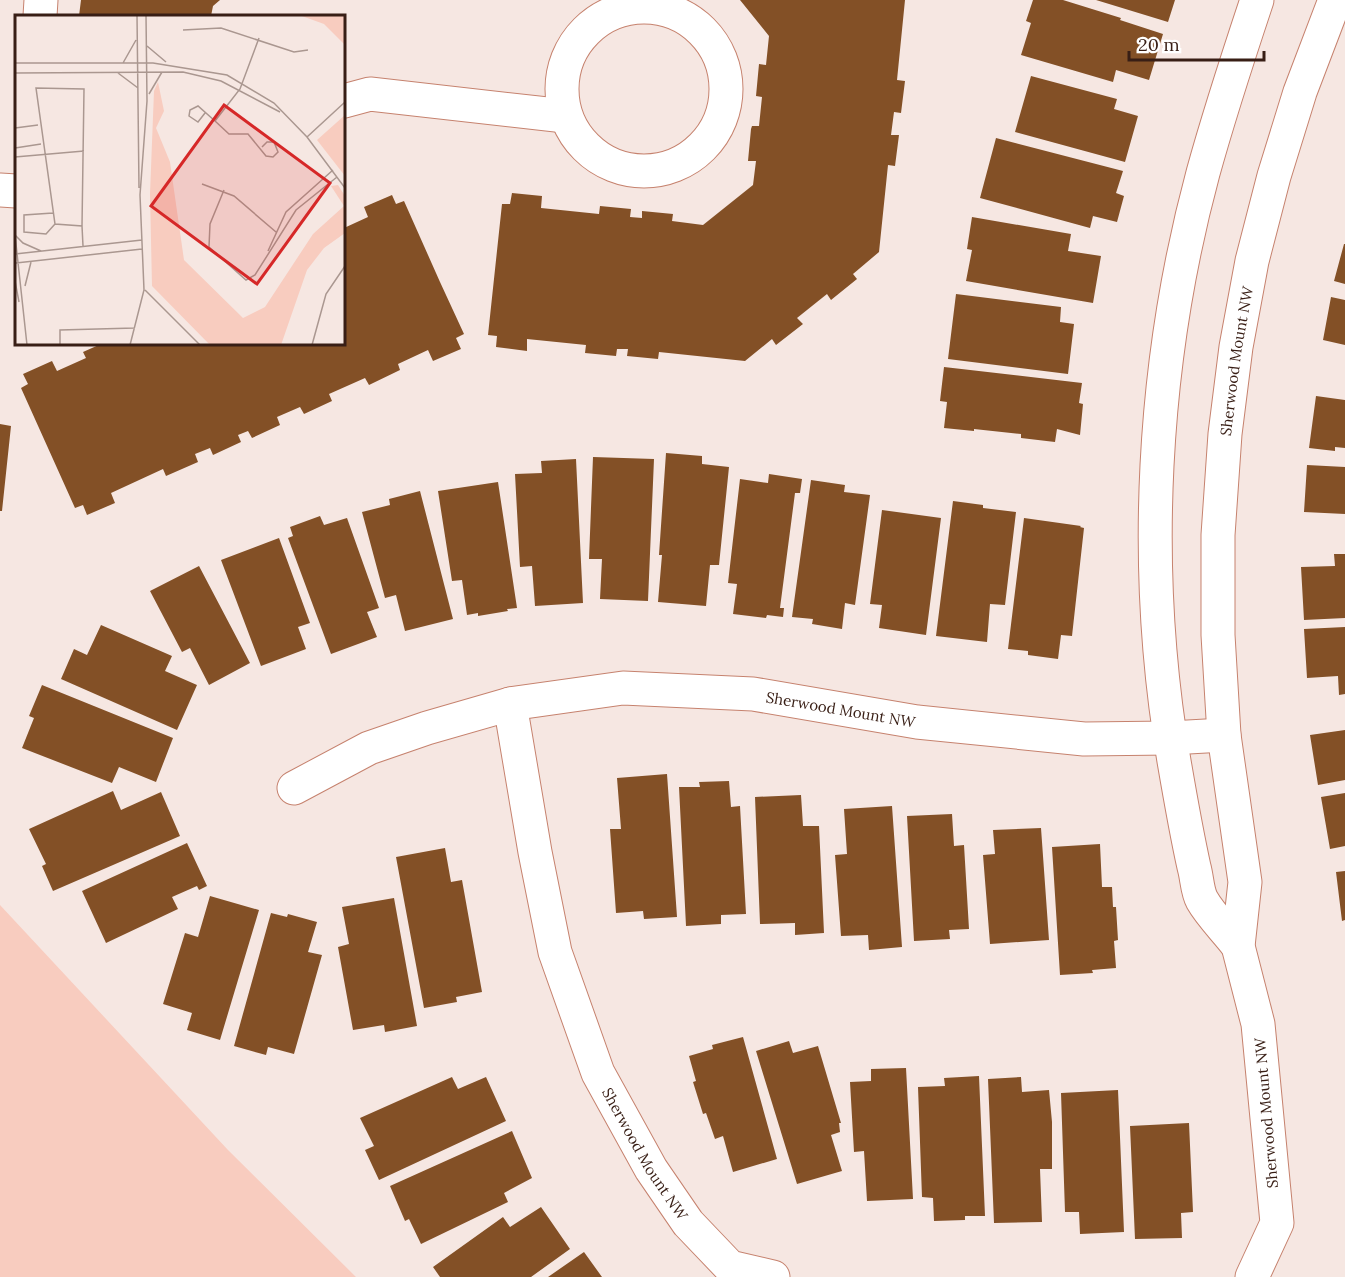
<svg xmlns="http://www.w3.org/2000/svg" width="1345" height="1277" font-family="Lora,serif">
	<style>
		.green { fill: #f8ccbf }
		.building { fill: #835026 }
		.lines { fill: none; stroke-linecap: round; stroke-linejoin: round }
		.minor-casing { stroke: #c6826e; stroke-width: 35 }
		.minor { stroke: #fff; stroke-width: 33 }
		.labels { text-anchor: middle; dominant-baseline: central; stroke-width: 6; stroke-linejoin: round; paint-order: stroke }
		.street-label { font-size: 15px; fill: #381e15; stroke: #fff }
		.inset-road { fill: none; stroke: #aa9790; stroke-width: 1.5 }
		.view { fill: #d62828; fill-opacity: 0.15; stroke: #d62828; stroke-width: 3 }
		.inset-edge { fill: none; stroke: #381e15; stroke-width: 3 }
	</style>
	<rect width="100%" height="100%" fill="#f6e7e2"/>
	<path class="green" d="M0,905L228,1150L356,1277H0Z"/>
	<path class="building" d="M81,0H220L213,6L211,16H79Z
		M740,0H905L897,80L905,81L901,113L894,112L891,135H899L895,166L888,165L879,252L853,274L857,279L831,300L827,294L797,318L803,324L776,345L772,339L745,361L659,352L658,359L627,356L628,349H617L616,356L585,353L586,345L527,339V351L496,347L497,336L488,335L502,204H510L512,193L542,196L541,208L599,214L600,206L631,209L630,217L642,218V211L673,214L672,221L703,225L753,185L756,161H748L751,129L752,126H759L762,97L756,96L759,64L766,65L769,36Z
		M1033,0H1063L1121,18L1120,20L1163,34L1149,80L1116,70L1113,82L1021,55L1031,23L1026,21Z
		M1096,0H1175L1168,22Z
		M1031,76L1117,99L1114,109L1138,116L1125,162L1015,132Z
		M996,138L1123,171L1116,193L1124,196L1117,222L1093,216L1090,228L980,198Z
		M392,195L396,204L404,201L440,282L464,334L456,338L461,349L433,361L428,350L398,364L400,370L369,385L365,378L329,394L332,401L304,414L300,407L277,417L280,425L252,438L248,431L238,435L241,442L213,455L210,448L195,454L198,462L166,476L163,469L111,493L115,503L87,515L83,505L75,508L21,388L28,384L23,374L52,361L57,371L86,358L83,352L101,344H344V228L368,217L364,207Z
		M972,217L1071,234L1068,251L1101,256L1093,303L966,281L972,250L967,249Z
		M1344,244H1345V284L1334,281Z
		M956,294L1061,307L1060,322L1074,324L1068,374L948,359Z
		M1331,297L1345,300V345L1323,340Z
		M944,367L1082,383L1079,403L1083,404L1080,435L1057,429L1055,442L1021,438V434L974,429V431L944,428L947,402L940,401Z
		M1316,396L1345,400V448L1335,447V451L1309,448Z
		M0,424L11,426L2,511H0Z
		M666,453L702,456V464L729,467L719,565H710L706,606L658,602L662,555H659Z
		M593,457L654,459L648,601L600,599L602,559H589Z
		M576,459L583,603L535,606L532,566L520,567L515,474L542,473L541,461Z
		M1307,465L1345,467V514L1304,512Z
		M769,474L802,479L800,493H795L780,608H784L783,617L767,615L766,618L733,614L737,584L728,583L740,479L768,483Z
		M811,480L845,485L844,492L870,495L855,605L845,603L842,629L812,624L813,619L792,617Z
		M498,482L517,608L507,609L508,611L478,616V613L467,615L462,580L452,581L438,491Z
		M420,491L453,619L405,631L396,595L385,598L362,512L390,505L389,499Z
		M953,501L983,505V508L1016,512L1005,605L990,604L987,642L936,636Z
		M882,510L941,518L926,635L879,628L882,605L870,604Z
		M320,516L324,525L347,518L379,608L367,612L377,637L331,654L288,538L293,536L290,527Z
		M1024,518L1081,526L1080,527L1084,528L1072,636L1061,635L1058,659L1028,655V651L1008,649Z
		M279,538L310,623L298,627L306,649L261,666L221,560Z
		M1334,554H1345V618L1304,620L1301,567L1335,566Z
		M199,566L250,663L209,685L190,648L182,652L150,591Z
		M101,625L172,656L165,671L197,685L177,730L61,679L74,649L87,655Z
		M1345,627V694L1339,695L1338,676L1307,678L1304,629Z
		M42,685L173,738L156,782L119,767L112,783L22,748L34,718L29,716Z
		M1345,730V780L1318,785L1310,735Z
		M667,774L677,917L644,919L643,911L616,913L610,829H621L617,778Z
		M729,781L731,807L740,806L746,914L721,915V924L686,926L679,787H700L699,782Z
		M113,791L121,810L161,792L180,836L53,891L42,866L46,864L29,829Z
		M1345,793V846L1330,849L1321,797Z
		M801,795L803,826H819L824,933L795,935V923L760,924L755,797Z
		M892,806L902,947L869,950L868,935L841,936L835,855L847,854L844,809Z
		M952,814L954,846L964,845L969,929L949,930L950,939L914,941L907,816Z
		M1041,828L1049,940L990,944L983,855L995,854L993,830Z
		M187,843L207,886L199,890L197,886L172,897L178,909L106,943L82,891Z
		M1100,844L1102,887H1112L1113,907H1116L1118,940L1114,941L1116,968L1092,970L1093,973L1060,975L1052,847Z
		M445,848L451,882L462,880L482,992L456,997L457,1002L424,1008L396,857Z
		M1345,871V920L1342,921L1336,872Z
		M210,896L259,910L220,1040L187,1030L192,1013L163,1004L185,933L198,937Z
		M394,898L417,1026L385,1032L384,1025L353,1030L338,947L349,944L342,907Z
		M271,913L287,917L288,914L317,922L308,952L322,955L294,1054L268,1047L266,1055L234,1046Z
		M743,1037L777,1159L733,1172L723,1136L715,1139L706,1113L703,1114L693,1082L696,1081L689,1056L713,1049L712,1045Z
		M789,1041L793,1053L818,1046L841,1123H839L840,1132L831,1135L842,1171L797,1184L756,1051Z
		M906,1068L913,1199L867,1201L864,1151L854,1152L850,1082L871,1081V1069Z
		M979,1076L985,1216H965V1220L934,1221L933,1198L922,1197L918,1087L945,1086L944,1078Z
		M452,1077L458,1089L486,1077L506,1121L379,1180L365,1150L374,1146L360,1118Z
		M1021,1077L1022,1092L1049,1090L1052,1122V1169H1040L1042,1222L994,1223L988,1079Z
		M1118,1090L1124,1232L1080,1234L1079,1212H1065L1061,1093Z
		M1189,1123L1193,1212L1181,1213L1182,1238L1135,1239L1130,1126Z
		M512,1131L532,1178L504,1193L508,1202L421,1244L409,1219L405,1221L390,1186Z
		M541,1207L570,1249L531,1277H440L433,1267L503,1217L510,1227Z
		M584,1252L602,1277H548Z"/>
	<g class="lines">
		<g class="minor-casing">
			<g id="minor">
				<circle cx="644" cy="89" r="82"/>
				<path d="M40,16L41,0"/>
				<path d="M344,101L370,94L565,116"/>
				<path d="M0,190L16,191"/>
				<path id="s1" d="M510,704L535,852L555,952L598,1073L651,1169L688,1223L730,1267L773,1277"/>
				<path id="s2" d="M294,788L369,748L427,728L510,704L623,688L753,694L917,722L1084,739L1170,738L1224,735"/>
				<path d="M1238,946C1227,931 1211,916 1202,900C1197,891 1197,877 1194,867C1186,831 1180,796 1174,761C1141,568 1152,362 1203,173C1219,115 1238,57 1257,0"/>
				<path id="s3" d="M1252,1277L1277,1223L1258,1024L1238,946L1245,882L1224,735L1218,635V535L1225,434L1236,347L1252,261L1274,176L1300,92L1335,0"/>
			</g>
		</g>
		<use href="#minor" class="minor"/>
	</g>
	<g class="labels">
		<g class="street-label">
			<text stroke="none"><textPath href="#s3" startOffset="928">Sherwood Mount NW</textPath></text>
			<text stroke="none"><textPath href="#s2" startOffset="566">Sherwood Mount NW</textPath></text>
			<text transform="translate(1266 1113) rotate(-95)">Sherwood Mount NW</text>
			<text stroke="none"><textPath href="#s1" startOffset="474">Sherwood Mount NW</textPath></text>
		</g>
	</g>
	<g transform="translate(15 15)">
		<rect width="330" height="330" fill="#f6e7e2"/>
		<path d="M284,0H330V30L309,9ZM143,67L149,96L141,113L155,147L169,245L228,303L250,292L298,219L329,191L316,171L323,170L330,181V218L309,233L292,255L266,330H195L137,271L135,179L139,76ZM330,100V161L302,125Z" fill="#f8ccbf"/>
		<path class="inset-road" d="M122,0L124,173M168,15L206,13L279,37L293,35M244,23L225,74L200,106L214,119H233L251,141L258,142L263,137L259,127H252L247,132M132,31L151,47M0,48H138L212,60L259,88L292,122L330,173M108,48L121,25M0,58L168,57L206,66L265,97M103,58L123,73M134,79L147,57M190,98L183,107L174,101L175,95L183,91L200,106M0,113L23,110M292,122L330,87M0,133L26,129M0,142L69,136M187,169L219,181L261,217M209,175L195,209L194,232L231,265L240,260L281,195L322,162M38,198L9,200V217L31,219L40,209M67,211L69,74L21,73L40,209L67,211L68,231M0,220L12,330M0,220L8,228L26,236M253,236L271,197L318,155M0,239L127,225M1,248L127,234M0,266L4,287M10,271L16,247M130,275L185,330M45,330V315L120,313M115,330L129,275L125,180L132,86L131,0M297,330L311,279L330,251"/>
		<path class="view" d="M209,90L315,168L242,269L136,191Z"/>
		<rect width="330" height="330" class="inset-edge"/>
	</g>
	<path d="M1129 51v9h135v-9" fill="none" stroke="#381e15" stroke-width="3"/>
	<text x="1138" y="51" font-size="18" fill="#381e15" stroke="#ffffff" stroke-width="4.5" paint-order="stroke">20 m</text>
</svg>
